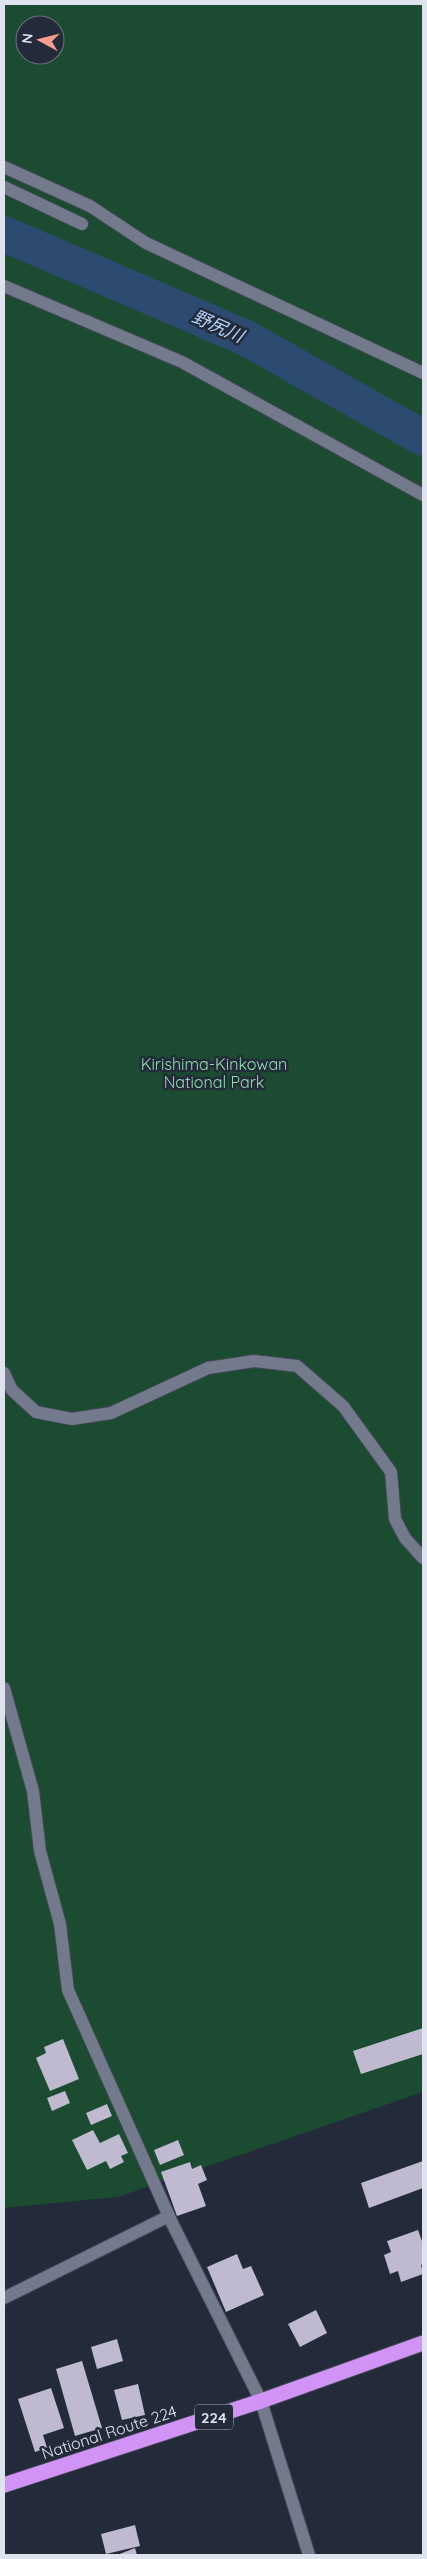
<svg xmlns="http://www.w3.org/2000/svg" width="427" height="2559" font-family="Quicksand,'Noto Sans JP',sans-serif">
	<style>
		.green { fill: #1b4b31; fill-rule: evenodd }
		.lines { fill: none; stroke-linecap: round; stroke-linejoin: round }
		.river { stroke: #2d4b71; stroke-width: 36 }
		.building { fill: #bfbacf }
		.minor-casing { stroke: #434855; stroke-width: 14 }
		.highway-casing { stroke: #434855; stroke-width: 17 }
		.minor { stroke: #727a8c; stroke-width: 12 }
		.highway { stroke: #d193f5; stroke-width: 15 }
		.labels { text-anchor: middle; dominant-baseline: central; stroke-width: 5; stroke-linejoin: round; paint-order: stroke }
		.shield { fill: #232a39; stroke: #a6acb7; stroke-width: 1 }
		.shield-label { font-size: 15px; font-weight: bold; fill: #dee3ed }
		.park-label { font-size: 16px; fill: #91dfaf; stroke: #232a39 }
		.street-label { font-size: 16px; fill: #dee3ed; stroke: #232a39 }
		.water-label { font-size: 18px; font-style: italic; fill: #b4d2f8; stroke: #232a39 }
	</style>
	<rect width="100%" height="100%" fill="#232a39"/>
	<path class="green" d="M4,4H423V2092L118,2197L4,2208ZM25,25H55V55H25Z"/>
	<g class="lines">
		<path class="river" d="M4,234L246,338L423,438"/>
	</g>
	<path class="building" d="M423,2028V2054L361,2074L353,2051Z
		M63,2039L79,2079L50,2091L36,2058L46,2053L44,2047Z
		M65,2091L70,2103L52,2111L47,2098Z
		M107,2104L112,2116L91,2125L86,2113Z
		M93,2130L100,2143L119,2134L128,2153L121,2156L124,2162L110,2169L106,2161L87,2170L72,2140Z
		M178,2140L184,2155L160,2165L154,2150Z
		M423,2161V2188L369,2208L361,2183Z
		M190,2162L192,2169L201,2165L207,2180L198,2184L206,2206L177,2216L161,2172Z
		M418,2230L423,2244V2264L421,2265L423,2274L401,2282L398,2271L390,2274L384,2255L391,2252L387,2241Z
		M237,2254L243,2269L251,2266L264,2295L226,2312L207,2267Z
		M316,2310L327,2333L300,2347L288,2324Z
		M117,2339L123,2361L97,2369L91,2347Z
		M82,2361L102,2428L75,2436L56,2369Z
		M138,2384L145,2415L122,2420L114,2390Z
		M51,2388L64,2428L43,2435L47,2448L35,2452L18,2399Z
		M135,2525L140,2546L106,2554L101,2534Z
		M135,2548L137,2555H117Z"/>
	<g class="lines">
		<g class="minor-casing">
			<path id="minor" d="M4,167L90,206L146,243L423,373
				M4,187L82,224
				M4,286L182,362L423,495
				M4,1373L12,1390L36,1412L72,1419L111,1413L208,1368L254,1361L297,1366L343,1406L391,1472L395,1519L405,1538L423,1558
				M4,1688L33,1791L40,1851L60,1924L68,1990L172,2223L261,2401L309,2555
				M4,2298L169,2216"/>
		</g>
		<g class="highway-casing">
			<path id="highway" d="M4,2485L261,2401L423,2343"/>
		</g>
		<use href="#minor" class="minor"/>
		<use href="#highway" class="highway"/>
	</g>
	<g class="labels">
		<rect class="shield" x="195" y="2404.5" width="38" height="25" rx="4"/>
		<g class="shield-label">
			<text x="214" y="2417">224</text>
		</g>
		<g class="park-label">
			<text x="214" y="1064">Kirishima-Kinkowan<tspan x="214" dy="18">National Park</tspan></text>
		</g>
		<g class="street-label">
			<text transform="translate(109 2432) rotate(-18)">National Route 224</text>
		</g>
		<g class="water-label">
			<text transform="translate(218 326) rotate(24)">野尻川</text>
		</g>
	</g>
	<rect width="427" height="2559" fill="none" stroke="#dee3ed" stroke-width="10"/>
	<g transform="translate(40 40) rotate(277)"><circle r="24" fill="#232a39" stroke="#6e7481"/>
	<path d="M0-4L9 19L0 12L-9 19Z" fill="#f49d8b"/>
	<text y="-8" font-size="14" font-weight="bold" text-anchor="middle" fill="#dee3ed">N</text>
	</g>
</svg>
